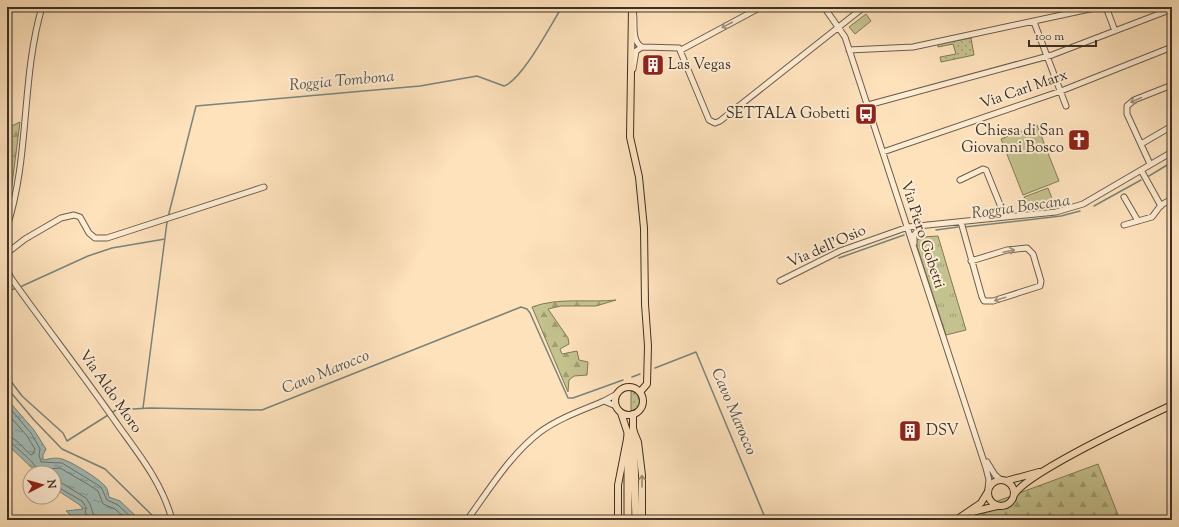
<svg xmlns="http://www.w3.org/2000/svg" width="1179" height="527" font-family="'Sorts Mill Goudy',serif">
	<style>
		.grass { fill: url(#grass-dots); stroke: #80795a }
		.forest { fill: url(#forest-firs); stroke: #80795a }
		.park { fill: url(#park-tufts); stroke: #80795a }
		.garden { fill: #c4c28e; stroke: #80795a }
		.water { fill: url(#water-ripples); stroke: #79847d }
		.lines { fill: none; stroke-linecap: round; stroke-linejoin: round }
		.shore { stroke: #6f766e; stroke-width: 1 }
		.stream { stroke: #79847d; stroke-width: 1.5 }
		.minor-casing { stroke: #6c5c4b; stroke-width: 7 }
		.major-casing { stroke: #3c3025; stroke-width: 8 }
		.highway-casing { stroke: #3c3025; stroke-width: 9 }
		.minor { stroke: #feecd3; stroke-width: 5 }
		.major { stroke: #fee2bc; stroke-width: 6 }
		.highway { stroke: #fee2bc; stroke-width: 7 }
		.oneway { stroke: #9d8e7c }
		.oneway2 { stroke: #9d8970 }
		.labels { text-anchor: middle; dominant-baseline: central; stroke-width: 4; stroke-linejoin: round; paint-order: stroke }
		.poi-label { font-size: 15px; fill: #3c3025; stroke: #feecd3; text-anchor: start }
		.street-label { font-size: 15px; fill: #3c3025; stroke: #feecd3 }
		.water-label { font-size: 16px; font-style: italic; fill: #56534a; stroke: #feecd3 }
	</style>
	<defs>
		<pattern id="grass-dots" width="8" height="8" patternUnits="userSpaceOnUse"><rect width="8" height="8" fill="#c4c28e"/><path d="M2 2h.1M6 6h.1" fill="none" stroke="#a09e74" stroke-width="1.8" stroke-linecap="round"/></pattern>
		<pattern id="forest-firs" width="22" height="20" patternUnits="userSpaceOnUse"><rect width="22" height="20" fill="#c4c28e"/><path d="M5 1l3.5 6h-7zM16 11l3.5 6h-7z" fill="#a09e74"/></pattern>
		<pattern id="park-tufts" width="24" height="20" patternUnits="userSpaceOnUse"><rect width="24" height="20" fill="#c4c28e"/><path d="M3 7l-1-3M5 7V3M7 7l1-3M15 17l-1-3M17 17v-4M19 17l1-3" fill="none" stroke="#a09e74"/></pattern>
		<pattern id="water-ripples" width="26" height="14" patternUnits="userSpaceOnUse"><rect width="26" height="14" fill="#a2bcb7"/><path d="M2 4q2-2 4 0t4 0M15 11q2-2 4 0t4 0" fill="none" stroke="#859995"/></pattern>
	</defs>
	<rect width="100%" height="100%" fill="#fee2bc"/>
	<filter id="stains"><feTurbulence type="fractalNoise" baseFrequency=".005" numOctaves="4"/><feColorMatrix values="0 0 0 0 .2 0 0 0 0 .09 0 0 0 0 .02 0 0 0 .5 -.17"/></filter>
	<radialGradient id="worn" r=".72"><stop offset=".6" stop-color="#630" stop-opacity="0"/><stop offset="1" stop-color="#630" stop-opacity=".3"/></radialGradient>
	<path class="grass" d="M971,38L974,55L941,62L940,57L956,54L953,44L938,47V44Z
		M631,391L638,393L641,399L640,407L631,411Z"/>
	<path class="forest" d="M20,122L10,200L7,209V128Z
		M616,300L596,306H561L548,309L568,338L569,344L560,349L562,354L577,351L579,360L588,362L587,375L574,376L569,380L568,392L532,307C559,297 588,303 616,300Z
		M1098,464L1120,520H961L995,502Z"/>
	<path class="park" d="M938,236L966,330L946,335L916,243L917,240L923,237Z"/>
	<path class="garden" d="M866,14L871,21L855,34L849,27Z
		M1037,125L1059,181L1023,195L1001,139Z
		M1048,188L1053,201L1029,211L1024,197Z"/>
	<path class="water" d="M7,399L34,430L46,449L43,455V460C49,459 56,457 62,459C72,462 98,478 105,486C108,489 108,493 109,497L120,501L140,520H92L72,517L66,511L83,509L80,505L54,488V473H37L7,444Z"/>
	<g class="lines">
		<path class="shore" d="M7,405L31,433L40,449L39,455L41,462L62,463L101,487L107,500L118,505L134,520
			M7,413L27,436L35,449L33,454L31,455C23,449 17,437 7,437
			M7,442L11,443C18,449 38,465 39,473
			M44,473L45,469L60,468L89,485L98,491L103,504L115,509L127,520
			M54,480L60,482L86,498L90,504L95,520
			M54,485L82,501L86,507L85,513L89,516L90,520"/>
		<path class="stream" d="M1149,176L1172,162
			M1094,206L1141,180
			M168,217L196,106L420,86L477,76L504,86C522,80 550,26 562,7
			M965,227L1061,216L1080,211
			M936,230L958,227
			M839,258L904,235
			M20,287L88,256L112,248L165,239
			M7,292L16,288
			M655,368L696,352L766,520
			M7,376L22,396L63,433L67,441L116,410L150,408L262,410L521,307L527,309L530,313L568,398H573L623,380
			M632,377L640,374
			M7,388L34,420L62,449L105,469L157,520
			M143,408L167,222
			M69,520L72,517"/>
		<g class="minor-casing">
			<path id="minor" d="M824,7L845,37L986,468L989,480L988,489
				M1106,7L1115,31
				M633,11C636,22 630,40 642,47
				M1034,22L1066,106
				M681,50L761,7
				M849,50L913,47L1099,7
				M633,69L636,51L642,47L679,48L709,120L715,123L720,121L864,7
				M868,105L1052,55L1172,9
				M1141,144L1172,126
				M883,152L1061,91L1172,47
				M1150,164L1127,114V106L1134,100L1172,85
				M1141,170L1161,206
				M960,180L983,169L986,170L1005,217
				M1124,197L1138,221
				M961,222L982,297L984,301H993L1040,286L1041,281L1033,254L1027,248L1007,250L971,261
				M1124,225L1152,217L1161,205L1172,199
				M7,227C30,156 21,78 42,7
				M914,243V235L922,226
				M7,253L25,239L61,218L74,215L80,217L89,233L95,238H107L264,187
				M7,270L11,278C47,329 85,377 120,428C141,457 163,485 172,520
				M780,281L840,251L908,227L1056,212L1083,204L1172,152
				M616,406L604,401L617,394
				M987,462L995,475L1001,480
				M467,520C489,490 510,455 540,432C559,418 583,410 604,401"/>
		</g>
		<g class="major-casing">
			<path id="major" d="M632,7L630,137L639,177L644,228L645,304L648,346L647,384L640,392
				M615 401a14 14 0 1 1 28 0a14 14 0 1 1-28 0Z
				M633,414V430L638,442L642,475V520
				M988 493a13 13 0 1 1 26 0a13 13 0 1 1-26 0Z
				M1006,481L1039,472
				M1014,495C1026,473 1144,418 1172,405
				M972,512L997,506
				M618,520V485L628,434L621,413
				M956,520L981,503L987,493"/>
		</g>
		<g class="highway-casing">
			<path id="highway" d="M633,430L636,520
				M628,434V520"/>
		</g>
		<use href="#minor" class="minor"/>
		<use href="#major" class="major"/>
		<use href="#highway" class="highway"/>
	</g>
	<defs><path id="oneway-shaft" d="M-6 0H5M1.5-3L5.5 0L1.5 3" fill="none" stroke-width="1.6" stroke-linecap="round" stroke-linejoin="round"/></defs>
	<g class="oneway">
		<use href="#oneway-shaft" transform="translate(727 25) rotate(152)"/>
		<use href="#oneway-shaft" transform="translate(1136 100) rotate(156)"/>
		<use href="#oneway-shaft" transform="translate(1009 251) rotate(-12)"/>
		<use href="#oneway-shaft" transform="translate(1000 299) rotate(163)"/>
	</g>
	<use class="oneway2" href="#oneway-shaft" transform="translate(642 481) rotate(-90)"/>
	<defs>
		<g id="building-square" transform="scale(1.15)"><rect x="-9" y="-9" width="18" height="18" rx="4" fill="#8f2418" stroke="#feecd3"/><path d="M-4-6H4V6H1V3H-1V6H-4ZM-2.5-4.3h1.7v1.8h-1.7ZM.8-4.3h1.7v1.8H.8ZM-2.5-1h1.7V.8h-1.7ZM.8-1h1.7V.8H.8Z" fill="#fff"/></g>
		<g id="bus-square" transform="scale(1.15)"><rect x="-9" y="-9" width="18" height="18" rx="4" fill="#8f2418" stroke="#feecd3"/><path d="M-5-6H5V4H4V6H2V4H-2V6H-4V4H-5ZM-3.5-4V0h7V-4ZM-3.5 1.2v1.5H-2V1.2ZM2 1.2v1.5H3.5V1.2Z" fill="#fff"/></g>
		<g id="church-square" transform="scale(1.15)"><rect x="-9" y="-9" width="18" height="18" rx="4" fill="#8f2418" stroke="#feecd3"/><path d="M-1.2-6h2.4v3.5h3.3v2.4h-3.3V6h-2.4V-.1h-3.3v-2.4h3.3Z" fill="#fff"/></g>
	</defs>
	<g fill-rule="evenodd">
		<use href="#building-square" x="653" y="65"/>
		<use href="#bus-square" x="866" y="114"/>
		<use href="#church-square" x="1079" y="140"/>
		<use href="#building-square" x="910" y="431"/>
	</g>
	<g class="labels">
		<g class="poi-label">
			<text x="668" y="65">Las Vegas</text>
			<text x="850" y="114" text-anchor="end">SETTALA Gobetti</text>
			<text x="1064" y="131" text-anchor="end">Chiesa di San<tspan x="1064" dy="17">Giovanni Bosco</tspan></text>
			<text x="926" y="431">DSV</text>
		</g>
		<g class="street-label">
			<text transform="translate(1024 90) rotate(-19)">Via Carl Marx</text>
			<text transform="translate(922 235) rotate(72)">Via Piero Gobetti</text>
			<text transform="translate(827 247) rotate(-24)">Via dell'Osio</text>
			<text transform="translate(110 392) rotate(55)">Via Aldo Moro</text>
		</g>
		<g class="water-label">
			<text transform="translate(342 82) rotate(-5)">Roggia Tombona</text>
			<text transform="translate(1021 208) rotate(-8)">Roggia Boscana</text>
			<text transform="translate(326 373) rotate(-22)">Cavo Marocco</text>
			<text transform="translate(733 412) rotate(67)">Cavo Marocco</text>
		</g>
	</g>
	<rect width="1179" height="527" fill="none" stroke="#fee2bc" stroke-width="24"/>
	<rect x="8" y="8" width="1163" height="511" fill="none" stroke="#3c3025" stroke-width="2"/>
	<rect x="12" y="12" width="1155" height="503" fill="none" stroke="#3c3025"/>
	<g transform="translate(42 485) rotate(84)"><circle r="19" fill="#feecd3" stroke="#b0a18d"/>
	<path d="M0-3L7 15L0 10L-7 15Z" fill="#8f2418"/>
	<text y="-6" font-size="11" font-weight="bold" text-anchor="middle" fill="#3c3025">N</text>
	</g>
	<path d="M1029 40v6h67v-6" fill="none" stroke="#3c3025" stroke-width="2"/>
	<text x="1035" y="40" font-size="12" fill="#3c3025" stroke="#feecd3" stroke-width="3" paint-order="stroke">100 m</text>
	<rect width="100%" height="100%" filter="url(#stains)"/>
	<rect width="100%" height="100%" fill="url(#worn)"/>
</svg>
